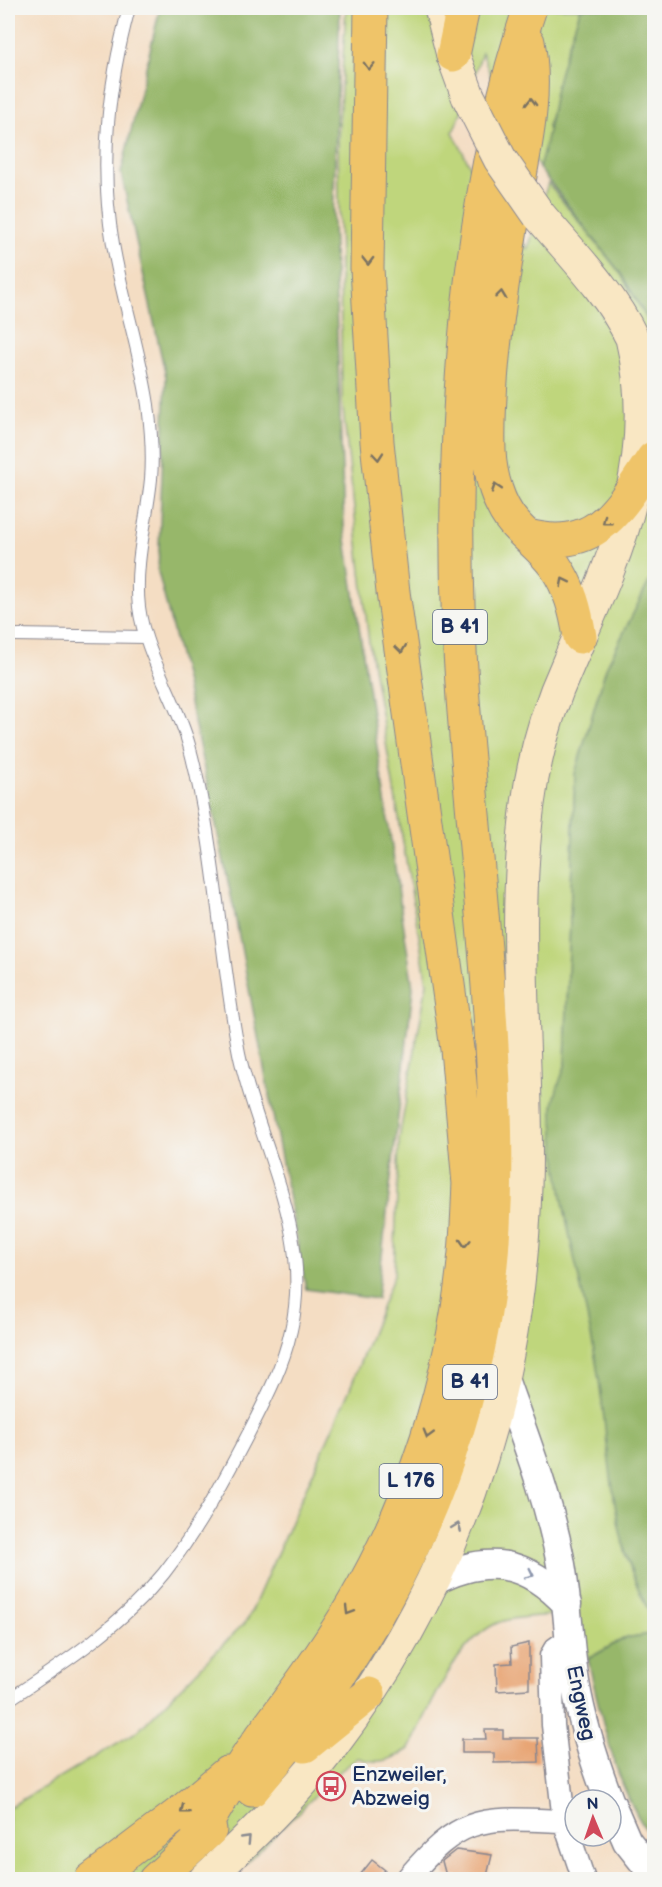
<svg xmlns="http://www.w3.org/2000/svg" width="662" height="1887" font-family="'Balsamiq Sans',sans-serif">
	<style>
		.green { fill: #bfd67b; stroke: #6d826c; stroke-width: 1.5 }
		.forest { fill: #97b76b; stroke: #597364; stroke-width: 1.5 }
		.building { fill: #e8a574 }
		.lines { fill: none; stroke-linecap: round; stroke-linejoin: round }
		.service-casing { stroke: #888690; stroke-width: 14 }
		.minor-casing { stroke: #888690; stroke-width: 25 }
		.tertiary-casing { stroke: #888690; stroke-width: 31 }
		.secondary-casing { stroke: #888690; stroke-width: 35 }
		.primary-casing { stroke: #888690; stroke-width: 35 }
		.service { stroke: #fff; stroke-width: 12 }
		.minor { stroke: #fff; stroke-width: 22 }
		.tertiary { stroke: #fff; stroke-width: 28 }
		.secondary { stroke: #f9e7c3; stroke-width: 33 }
		.primary { stroke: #efc469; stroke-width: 33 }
		.secondary-bridge-casing { stroke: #888690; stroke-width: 35; stroke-linecap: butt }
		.secondary-bridge { stroke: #f9e7c3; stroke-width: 33 }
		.oneway { stroke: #7a7263 }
		.oneway2 { stroke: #8a8b90 }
		.oneway3 { stroke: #8d97ae }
		.labels { text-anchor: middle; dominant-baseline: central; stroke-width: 6; stroke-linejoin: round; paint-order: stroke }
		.shield { fill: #f6f6f2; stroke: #5d6b8a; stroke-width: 1.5 }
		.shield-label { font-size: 20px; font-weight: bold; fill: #1b2f5e }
		.street-label { font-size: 21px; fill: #1b2f5e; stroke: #f6f6f2 }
		.poi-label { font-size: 21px; fill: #1b2f5e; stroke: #f6f6f2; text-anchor: start }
	</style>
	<rect width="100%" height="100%" fill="#f6f6f2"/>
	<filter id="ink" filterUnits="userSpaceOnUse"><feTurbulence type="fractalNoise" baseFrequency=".0167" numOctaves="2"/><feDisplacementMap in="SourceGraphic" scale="12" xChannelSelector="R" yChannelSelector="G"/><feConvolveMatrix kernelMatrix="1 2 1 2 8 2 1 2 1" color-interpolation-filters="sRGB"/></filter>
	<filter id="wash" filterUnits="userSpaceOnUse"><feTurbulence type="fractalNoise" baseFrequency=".008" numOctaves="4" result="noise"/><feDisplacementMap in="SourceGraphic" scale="24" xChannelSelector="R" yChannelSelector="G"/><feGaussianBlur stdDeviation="1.35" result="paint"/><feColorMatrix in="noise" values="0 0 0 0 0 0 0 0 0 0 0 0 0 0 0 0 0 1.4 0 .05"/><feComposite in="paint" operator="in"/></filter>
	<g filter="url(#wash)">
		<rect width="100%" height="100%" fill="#f4ddc3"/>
		<path class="green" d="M346,8H581L568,47L548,125V143L539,168L495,88L482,52L468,96L453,132L476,178L528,249L548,183L621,274L654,331V572L606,668L575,774L565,1066L553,1108L561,1182L646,1606L654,1620V1631L651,1634L625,1638L588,1659L578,1613C559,1615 510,1616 495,1624C453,1645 431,1708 409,1749C392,1760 378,1765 358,1758L339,1772L230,1879L8,1880V1808L138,1731L248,1619L349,1391L394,1275L399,1139L427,983L369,643L342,400L338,139Z"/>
		<path class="forest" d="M160,8H340L333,222L344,526L413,988L377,1299L306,1289L233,905L184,675L158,572L166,377L121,173Z
			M581,8H654V331L621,274L539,168C548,141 550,115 556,87C562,60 572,34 581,8Z
			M654,572V1620C606,1539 612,1446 595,1356C581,1278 554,1189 553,1110C553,1096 561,1079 565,1066L575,774L606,668Z
			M654,1631V1841C617,1794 601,1717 588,1659L625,1638L651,1634Z"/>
		<g id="blocks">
			<path class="building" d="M529,1643V1689L497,1691L496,1664L512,1663L511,1647Z
				M485,1730H503V1738H538L539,1762L494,1763V1753H462V1739H486Z
				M456,1850L492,1855L486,1880L446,1876L442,1861Z
				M372,1860L385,1870L376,1880H356Z"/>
		</g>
	</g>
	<g filter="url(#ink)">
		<use href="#blocks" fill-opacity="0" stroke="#888690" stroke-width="1.5"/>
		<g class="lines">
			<g class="service-casing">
				<path id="service" d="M12,635L146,637
					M8,1700C64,1663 121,1626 164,1573C196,1532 221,1486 245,1440C263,1405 283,1368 291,1330C314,1233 258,1144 239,1053C219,951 216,845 189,745C176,698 145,655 139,607C134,564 147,520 151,479C153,455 151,429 148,405C140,351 122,298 113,244C99,163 108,86 129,8"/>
			</g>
			<g class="minor-casing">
				<path id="minor" d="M569,1639L555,1649L551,1656L553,1725L564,1821L584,1880
					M406,1880C463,1813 480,1818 564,1821"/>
			</g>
			<g class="tertiary-casing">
				<path id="tertiary" d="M503,1376C524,1436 548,1496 560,1559C568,1600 568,1641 575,1682C582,1723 594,1761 609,1800
					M434,1581C487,1553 527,1561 567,1604
					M611,1804L627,1841L654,1875"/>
			</g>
			<g class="secondary-casing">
				<path id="secondary" d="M441,8L453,55L468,96
					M205,1880C249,1838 294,1795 331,1747C456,1583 519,1394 525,1187C529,1060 511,931 528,804C534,756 548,708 568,664C615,556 662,461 632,338C610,292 572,254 539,215"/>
			</g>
			<g class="primary-casing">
				<path id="primary" d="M371,8L367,268L377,442L393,592L457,1049L469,1184
					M528,42C538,98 524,149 515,204C502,283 487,371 489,451C490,475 498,505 514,523C527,538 543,549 555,566C570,588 576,611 580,637
					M453,55L463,8
					M528,536C598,554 620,507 653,458
					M305,1746L369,1694
					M252,1790C368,1653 449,1508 482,1330C501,1226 497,1118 490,1014C483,909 471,804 463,699C447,480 460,216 530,8
					M194,1845C215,1810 235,1773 259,1740C292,1696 324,1653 352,1606C413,1503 452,1381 464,1262C468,1229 468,1195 470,1162
					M91,1880L181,1812L227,1773
					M155,1880L210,1830"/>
			</g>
			<use href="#service" class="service"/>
			<use href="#minor" class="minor"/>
			<use href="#tertiary" class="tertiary"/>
			<use href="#secondary" class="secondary"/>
			<use href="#primary" class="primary"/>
			<g class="secondary-bridge-casing">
				<path id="secondary-bridge" d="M468,96L500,159L539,215"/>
			</g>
			<use href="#secondary-bridge" class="secondary-bridge"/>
		</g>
		<defs><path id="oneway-chevron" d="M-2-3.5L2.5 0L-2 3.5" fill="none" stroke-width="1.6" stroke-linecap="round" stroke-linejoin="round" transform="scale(1.5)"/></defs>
		<g class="oneway">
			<use href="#oneway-chevron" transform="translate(369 66) rotate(92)"/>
			<use href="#oneway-chevron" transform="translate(531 102) rotate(-89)"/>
			<use href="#oneway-chevron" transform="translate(368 261) rotate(89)"/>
			<use href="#oneway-chevron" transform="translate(501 295) rotate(-83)"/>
			<use href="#oneway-chevron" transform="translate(378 456) rotate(85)"/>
			<use href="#oneway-chevron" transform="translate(496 488) rotate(-108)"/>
			<use href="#oneway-chevron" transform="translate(606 521) rotate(142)"/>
			<use href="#oneway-chevron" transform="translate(564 582) rotate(-117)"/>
			<use href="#oneway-chevron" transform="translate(401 649) rotate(82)"/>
			<use href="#oneway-chevron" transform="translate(465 1243) rotate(93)"/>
			<use href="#oneway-chevron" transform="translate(428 1434) rotate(106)"/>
			<use href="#oneway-chevron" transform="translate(349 1611) rotate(121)"/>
			<use href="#oneway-chevron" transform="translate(184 1810) rotate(141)"/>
		</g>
		<g class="oneway2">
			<use href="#oneway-chevron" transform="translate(457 1527) rotate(-69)"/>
			<use href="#oneway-chevron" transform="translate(247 1839) rotate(-46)"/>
		</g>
		<use class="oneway3" href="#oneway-chevron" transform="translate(530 1574) rotate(26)"/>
	</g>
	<defs>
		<g id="bus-ring" transform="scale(1.5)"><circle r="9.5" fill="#f6f6f2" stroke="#d1495b" stroke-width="1.5"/><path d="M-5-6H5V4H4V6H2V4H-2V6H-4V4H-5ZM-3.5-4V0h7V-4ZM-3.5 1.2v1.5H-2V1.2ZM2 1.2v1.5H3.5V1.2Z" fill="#d1495b"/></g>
	</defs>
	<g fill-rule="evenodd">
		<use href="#bus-ring" x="331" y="1786"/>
	</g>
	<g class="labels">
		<g class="shield">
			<rect x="433" y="610" width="54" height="34" rx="4.5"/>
			<rect x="443" y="1365" width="54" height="34" rx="4.5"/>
			<rect x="379.5" y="1464" width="63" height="34" rx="4.5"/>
		</g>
		<g class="shield-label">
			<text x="460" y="627">B 41</text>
			<text x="470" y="1382">B 41</text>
			<text x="411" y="1481">L 176</text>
		</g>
		<g class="street-label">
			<text transform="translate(581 1703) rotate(78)">Engweg</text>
		</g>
		<g class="poi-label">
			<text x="352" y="1774">Enzweiler,<tspan x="352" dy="24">Abzweig</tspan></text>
		</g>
	</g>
	<rect width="662" height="1887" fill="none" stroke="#f6f6f2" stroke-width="30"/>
	<g transform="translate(593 1818) rotate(358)"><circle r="28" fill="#f6f6f2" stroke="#9ea6b7" stroke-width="1.5"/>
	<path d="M0-4.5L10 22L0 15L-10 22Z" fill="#d1495b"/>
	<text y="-9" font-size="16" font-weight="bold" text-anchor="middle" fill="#1b2f5e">N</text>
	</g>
</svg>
